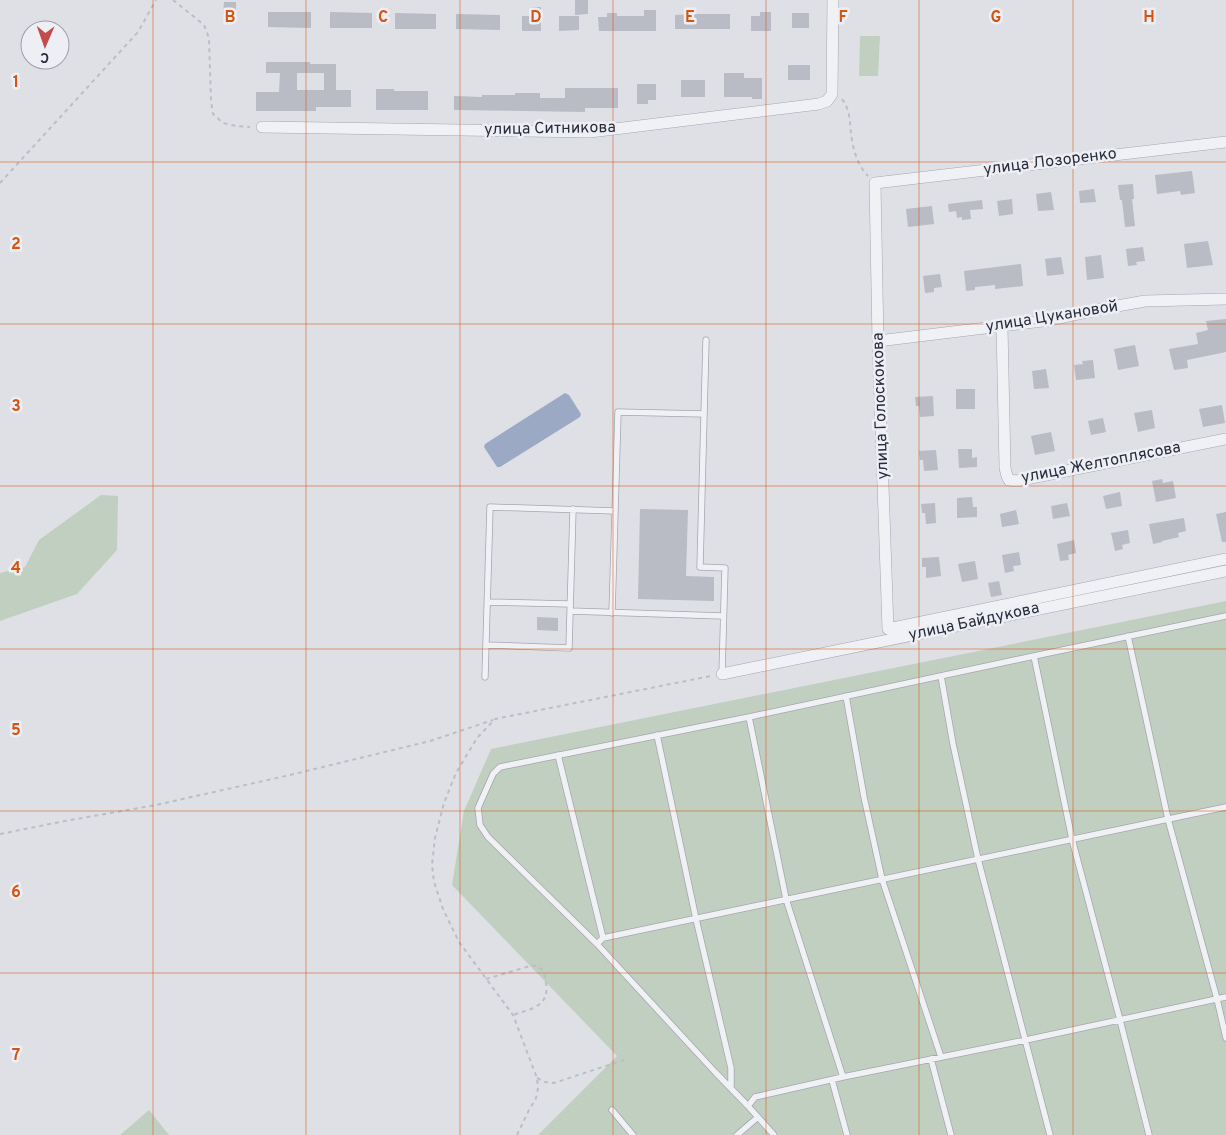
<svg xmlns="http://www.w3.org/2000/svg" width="1226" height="1135" font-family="Overpass,sans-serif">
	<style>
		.green { fill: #c1cfc0 }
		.water { fill: #9ba9c4 }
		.building { fill: #b9bbc5; fill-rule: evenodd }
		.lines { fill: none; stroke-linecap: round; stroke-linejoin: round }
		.lane-casing { stroke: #a4a6b0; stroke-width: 7 }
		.street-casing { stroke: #a4a6b0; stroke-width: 12 }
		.path { stroke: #bcbec5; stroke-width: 2; stroke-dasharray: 4 4; stroke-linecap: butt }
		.lane { stroke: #f0f1f5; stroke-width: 5.5 }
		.street { stroke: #f0f1f5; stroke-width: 11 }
		.grid { fill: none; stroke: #d55411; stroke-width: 1; stroke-opacity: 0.55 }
		.labels { text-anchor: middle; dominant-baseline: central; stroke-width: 5; stroke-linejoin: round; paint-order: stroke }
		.street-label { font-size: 16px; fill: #282c3c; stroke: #edeff4 }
		.grid-label { font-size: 16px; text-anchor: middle; font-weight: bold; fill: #d55411; stroke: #edeff4; stroke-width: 5; stroke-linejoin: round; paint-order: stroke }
	</style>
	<rect width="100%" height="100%" fill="#dee0e6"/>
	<path class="green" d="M860,36H880L878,76H859Z
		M101,495L118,496L117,550L77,594L0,621V573L25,567L39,540Z
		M1226,601V1135H538L617,1056L452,885L464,811L491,749Z
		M149,1110L169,1135H120Z"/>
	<path class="water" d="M565,393L569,395L581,414L580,417L500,467H497L484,447L485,444Z"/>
	<path class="building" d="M575,0H588V14L575,15Z
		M224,2H236V14H223Z
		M531,7H541V31H522V16H531Z
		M644,10H656V31H599L598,17H607V13H617V16H644Z
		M268,12H311V28L268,27Z
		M330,12L372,13V28H330Z
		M760,12H771V31H751V16H760Z
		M395,13L436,14V29H395Z
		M792,13H809V28H792Z
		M456,14L500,15V30L456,29Z
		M694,14H730V29H675V15Z
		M559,16H579V30L559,31Z
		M266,62H310V64H336V90H351V107H316V111H256V92H279L280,73H266ZM297,73H324V90H297Z
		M788,65H810V80H788Z
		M724,73H744V78H762V99H752V97H724Z
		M681,80H705V97H681Z
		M637,84H656V100H648V104H637Z
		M565,88H618V108H585V112L454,110V96L482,97V95H515V93H540V98H565Z
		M376,89H394V91H428V110H376Z
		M1192,171L1195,193L1181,195L1180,191L1157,194L1155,175Z
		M1133,184L1134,199H1132L1135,226L1125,227L1122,200H1120L1118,185Z
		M1094,189L1096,202L1080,203L1079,191Z
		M1051,192L1054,210L1038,211L1036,194Z
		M1012,199L1013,214L999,216L997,201Z
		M982,200L983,209L970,210L971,219L962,220V217L957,218L956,211L949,212L948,204Z
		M932,206L934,224L908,227L906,209Z
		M1208,241L1213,265L1187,268L1184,244Z
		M1143,247L1145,261L1136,262L1137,265L1128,266L1126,249Z
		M1101,255L1104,278L1087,280L1085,257Z
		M1061,257L1064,274L1047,276L1045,259Z
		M1021,264L1023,286L995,289V285L975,287V290L966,291L964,271Z
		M940,274L942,287L934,288V292L925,293L923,276Z
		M1226,319V352L1187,360L1188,368L1174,370L1169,349L1198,344L1196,333L1208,330L1206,321Z
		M1135,345L1139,366L1118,370L1114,349Z
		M1093,360L1095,378L1076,380L1074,365L1083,364L1082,361Z
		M1046,369L1049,388L1034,389L1032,371Z
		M956,389H975V409H956Z
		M933,396L934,416L920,417L919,406H916L915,397Z
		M1222,405L1225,423L1203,427L1199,409Z
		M1152,410L1155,428L1138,432L1134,413Z
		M1103,418L1106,432L1091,435L1088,421Z
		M1051,432L1055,451L1035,455L1031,436Z
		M958,449H972V458L977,457V467L959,468Z
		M936,450L938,470L924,471L923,460H920L919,451Z
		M1162,479L1163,483L1173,481L1176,498L1156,502L1152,481Z
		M1120,492L1122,506L1106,509L1103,496Z
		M972,497L973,507H977V517L957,518V498Z
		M935,503L936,523L926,524L925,513H922L921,504Z
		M1067,503L1070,516L1053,519L1051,506Z
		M640,509L688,510L686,576L714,577V601L638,599Z
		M1016,510L1019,524L1002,527L1000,514Z
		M1226,512V542H1222L1216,514Z
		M1184,518L1186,531L1178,533L1179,537L1162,541V542L1153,544L1149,524Z
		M1128,530L1130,543L1122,545L1123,549L1115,551L1111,533Z
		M1074,540L1076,553L1068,555L1069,560L1060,561L1057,544Z
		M1019,552L1021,565L1013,566L1014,571L1005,573L1002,555Z
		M939,557L941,576L926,578V567H922V558Z
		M975,561L978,579L962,582L958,564Z
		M999,581L1002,595L991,597L988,583Z
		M537,617L558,618V631L537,630Z"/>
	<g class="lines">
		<g class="lane-casing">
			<path id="lane" d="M706,340L700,567L725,568L722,674
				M488,602L570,604
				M570,611L723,616
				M612,613L618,412L704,414
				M1128,636L1168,819L1217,999L1226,1038
				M486,645L569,648L573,509
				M1034,656L1072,839L1120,1020L1149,1135
				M941,676L953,744L978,859L1050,1135
				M485,677L490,507L615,511
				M846,696L864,797L882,879L941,1057
				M749,717L786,899L843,1077
				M657,735L696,919L731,1068V1088
				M558,755L603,938
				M597,944L603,938L1226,807
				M931,1059L951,1135
				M832,1080L847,1135
				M748,1106L755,1097L843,1077L1026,1040L1226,997
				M612,1110L633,1135
				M737,1135L758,1117
				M774,1135L748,1106L715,1072L597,944L488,837L480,825L478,808L493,774L500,767L749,717L1034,656L1226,616"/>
		</g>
		<g class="street-casing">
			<path id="street" d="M262,127L590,132L819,104L827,101L832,94L833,0
				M1226,142L875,183L878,341L888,629L1226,559
				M1002,326L1005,468L1007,476L1009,480L1016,481L1226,439
				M878,341L1051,320L1106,308L1145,301L1226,299
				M722,674L1226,571"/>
		</g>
		<path class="path" d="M173,0L204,25L209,38L211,101L213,114L223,123L236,126L250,127
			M842,99C852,113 849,125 852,140C854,153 859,167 868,176
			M0,183L138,32L156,0
			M0,834L65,821L156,805L290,775L430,741L493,720
			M486,979L530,966H538C544,971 545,975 546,983C550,1007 530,1009 513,1015
			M537,1078L545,1082L554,1083L627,1059
			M517,1135L528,1112L536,1098L538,1088L537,1078L513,1015L459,942L443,909L434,882L432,865L435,838L444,803L456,773L477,738L495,719L711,676"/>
		<use href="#lane" class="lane"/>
		<use href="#street" class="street"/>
	</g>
	<path class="grid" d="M153,0V1135M306,0V1135M460,0V1135M613,0V1135M766,0V1135M919,0V1135M1073,0V1135M0,162H1226M0,324H1226M0,486H1226M0,649H1226M0,811H1226M0,973H1226"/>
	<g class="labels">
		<g class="street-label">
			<text transform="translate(550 129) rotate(-1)">улица Ситникова</text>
			<text transform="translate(1050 162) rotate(-7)">улица Лозоренко</text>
			<text transform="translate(1052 317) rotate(-9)">улица Цукановой</text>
			<text transform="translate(881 406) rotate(-92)">улица Голоскокова</text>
			<text transform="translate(1101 463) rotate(-11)">улица Желтоплясова</text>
			<text transform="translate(974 622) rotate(-12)">улица Байдукова</text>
		</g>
	</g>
	<g class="grid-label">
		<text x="230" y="22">B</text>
		<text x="383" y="22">C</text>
		<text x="536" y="22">D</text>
		<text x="690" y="22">E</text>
		<text x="843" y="22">F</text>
		<text x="996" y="22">G</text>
		<text x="1149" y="22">H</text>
		<text x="16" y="87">1</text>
		<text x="16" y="249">2</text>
		<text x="16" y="411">3</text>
		<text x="16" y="573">4</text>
		<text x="16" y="735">5</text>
		<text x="16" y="897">6</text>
		<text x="16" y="1060">7</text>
	</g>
	<g transform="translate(45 45) rotate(182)"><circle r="24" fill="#edeff4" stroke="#9ea1aa"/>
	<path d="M0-4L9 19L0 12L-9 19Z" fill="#c24c4c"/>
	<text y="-8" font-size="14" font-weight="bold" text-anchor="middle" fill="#282c3c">С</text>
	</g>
</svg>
